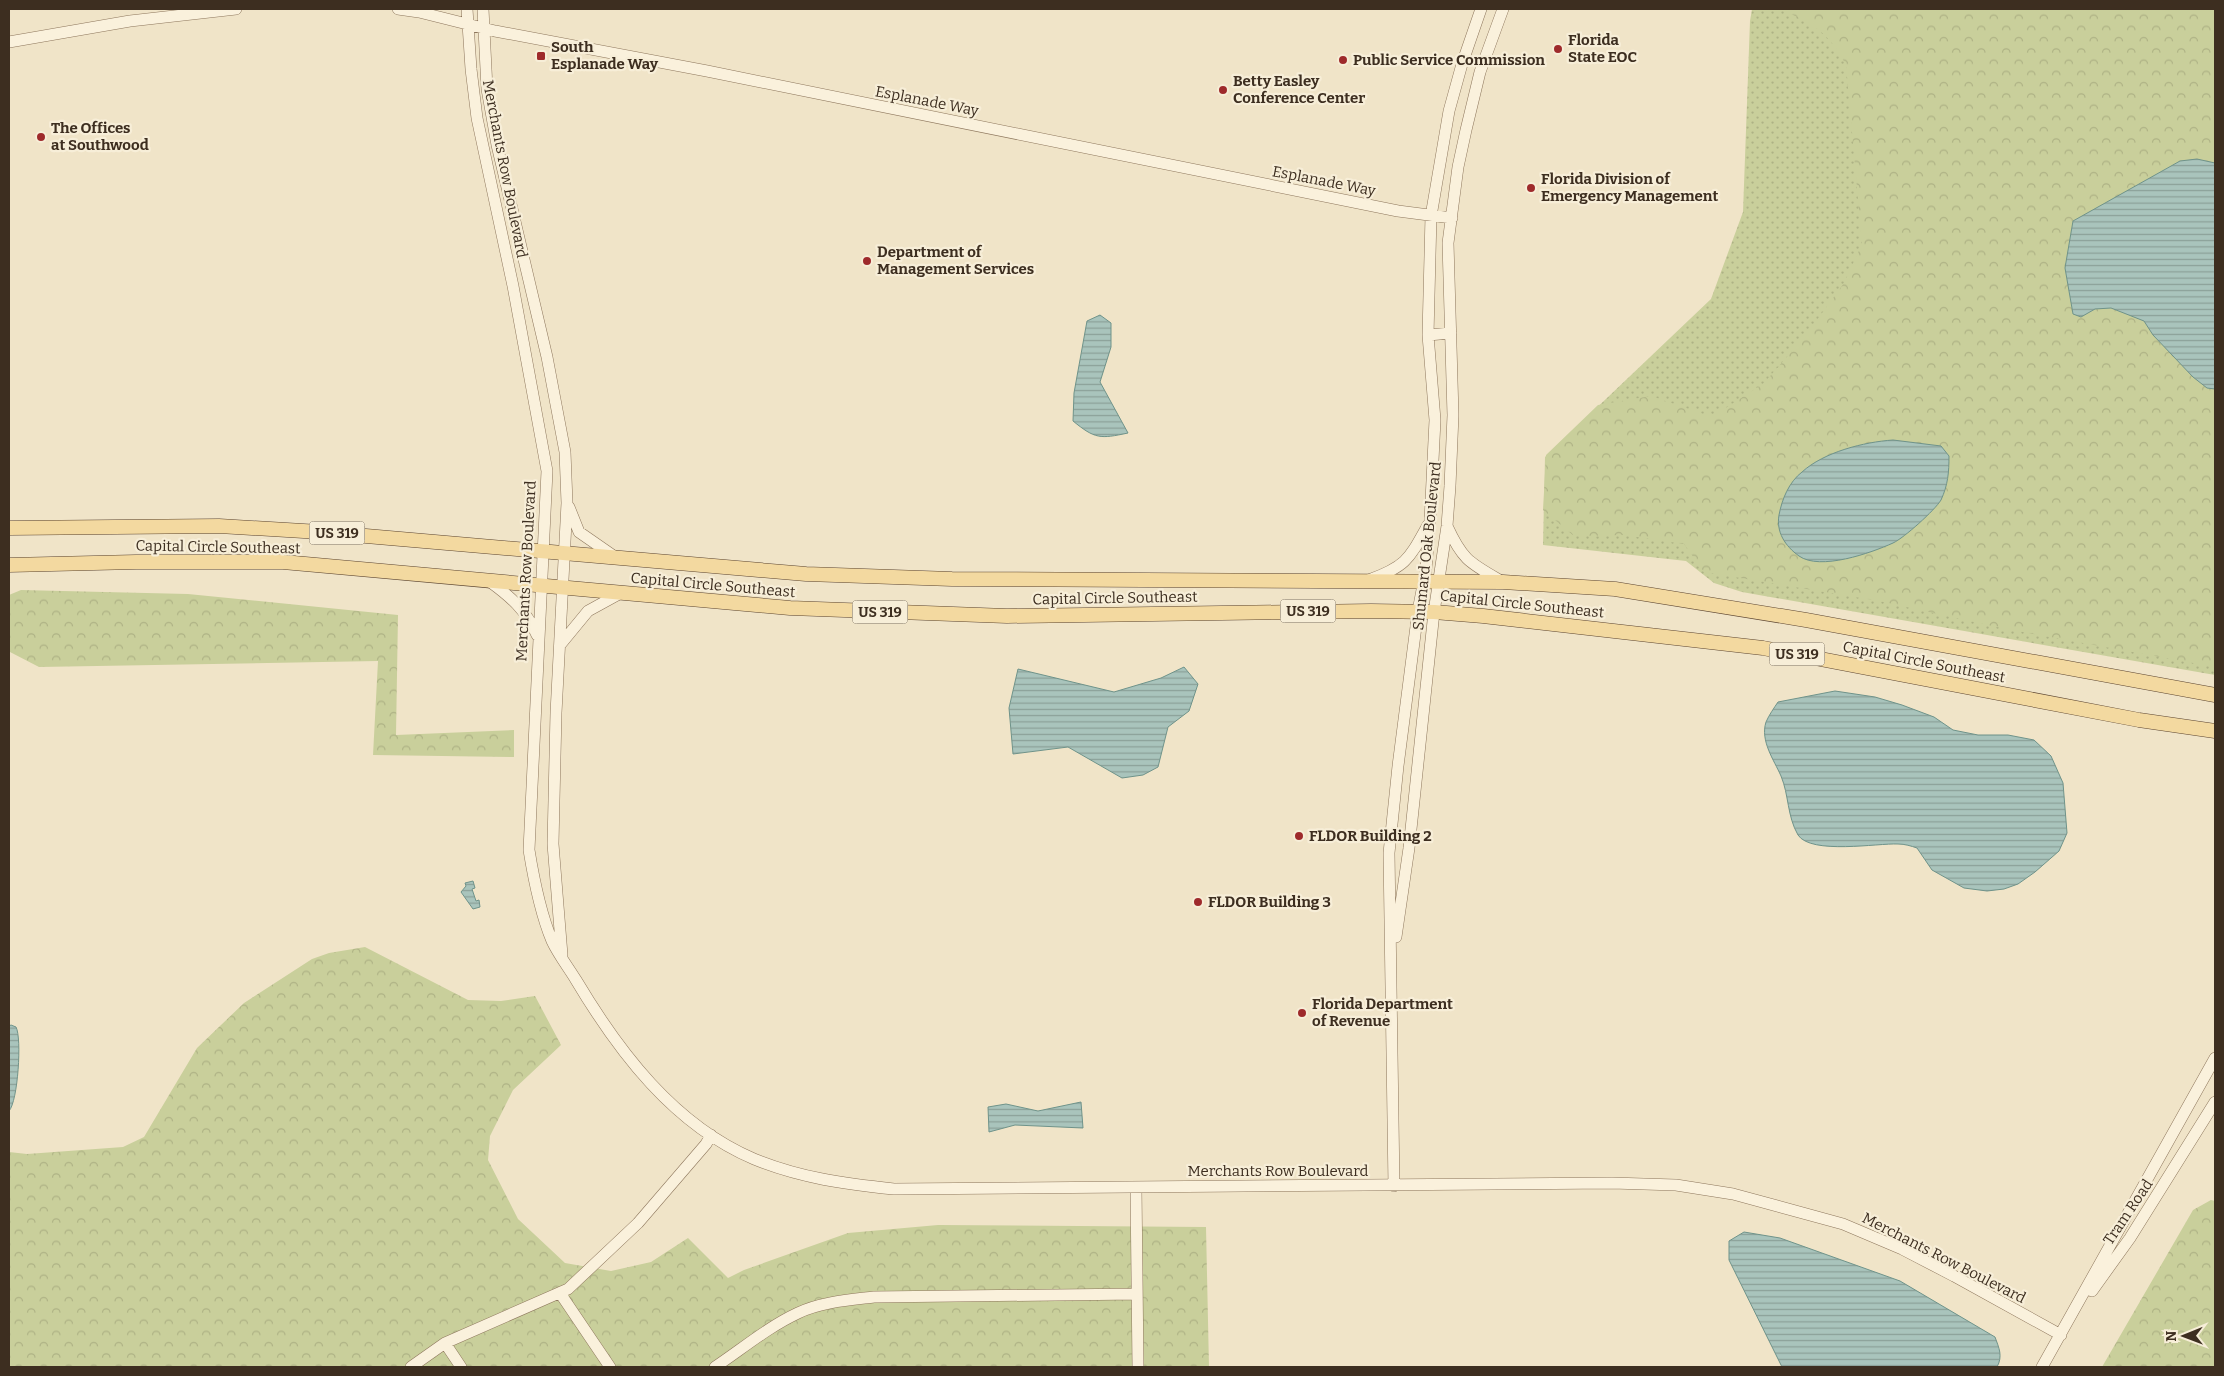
<svg xmlns="http://www.w3.org/2000/svg" width="2224" height="1376" font-family="Bitter,serif">
	<style>
		.grass { fill: url(#grass-dots) }
		.forest { fill: url(#forest-crowns) }
		.water { fill: url(#water-rules); stroke: #6f938a }
		.lines { fill: none; stroke-linecap: round; stroke-linejoin: round }
		.minor-casing { stroke: #8d765c; stroke-width: 12 }
		.major-casing { stroke: #5b4430; stroke-width: 15 }
		.minor { stroke: #faf1dc; stroke-width: 11 }
		.major { stroke: #f3d9a0; stroke-width: 14 }
		.poi-dot { fill: #9e2a2b; stroke: #f7eed8; stroke-width: 2 }
		.labels { text-anchor: middle; dominant-baseline: central; stroke-width: 4.5; stroke-linejoin: round; paint-order: stroke }
		.shield { fill: #f7eed8; stroke: #756857; stroke-width: 1 }
		.shield-label { font-size: 14px; font-weight: bold; fill: #3d2e20 }
		.poi-label { font-size: 15px; font-weight: bold; fill: #3d2e20; stroke: #f7eed8; text-anchor: start }
		.street-label { font-size: 15px; fill: #3d2e20; stroke: #f7eed8 }
	</style>
	<defs>
		<pattern id="grass-dots" width="8" height="8" patternUnits="userSpaceOnUse" patternTransform="scale(1.25)"><rect width="8" height="8" fill="#c9cf9b"/><path d="M2 2h.1M6 6h.1" fill="none" stroke="#aeb285" stroke-width="1.8" stroke-linecap="round"/></pattern>
		<pattern id="forest-crowns" width="20" height="18" patternUnits="userSpaceOnUse" patternTransform="scale(1.25)"><rect width="20" height="18" fill="#c9cf9b"/><path d="M2 6a3 3 0 1 1 6 0M12 15a3 3 0 1 1 6 0" fill="none" stroke="#aeb285"/></pattern>
		<pattern id="water-rules" width="6" height="5" patternUnits="userSpaceOnUse" patternTransform="scale(1.25)"><rect width="6" height="5" fill="#a9c4bc"/><path d="M0 2.5h6" fill="none" stroke="#8ba098"/></pattern>
	</defs>
	<rect width="100%" height="100%" fill="#f0e4c8"/>
	<path class="grass" d="M1752,9H2215V675L1742,592L1714,583L1686,561L1543,545L1545,457L1711,299L1743,212L1750,21Z"/>
	<path class="forest" d="M1780,9H2215V667L2006,629L1879,601L1704,572L1684,544L1624,535L1574,536L1543,510L1546,455L1598,405L1651,396L1712,417L1764,383L1806,335L1844,283L1862,244L1846,65C1829,32 1813,24 1780,9Z
		M21,590L188,594L398,615L396,735L514,730V757L373,755L378,661L39,667L10,652L9,595Z
		M365,947L468,1000L501,1001L535,996L561,1045L513,1090L490,1136L488,1160L518,1219L565,1263L611,1271L651,1262L688,1238L728,1278L744,1270L848,1233L938,1225L1206,1227L1209,1367H9V1152L27,1154L123,1147L144,1137L197,1048L244,1003L312,959L329,953Z
		M2211,1200L2215,1201V1367H2102L2193,1210Z"/>
	<path class="water" d="M2197,159L2215,163V389L2207,388L2193,377L2153,335L2144,321L2111,308L2095,309L2081,317L2073,314L2065,268L2073,221L2180,161Z
		M1100,315L1111,323V347L1100,382L1128,433C1100,439 1095,439 1073,421L1074,393L1087,321Z
		M1893,440L1941,446L1949,456C1949,472 1948,485 1941,500C1935,510 1904,538 1893,543C1871,553 1820,571 1799,556C1785,546 1776,532 1779,515C1782,499 1789,482 1802,472C1824,452 1864,442 1893,440Z
		M1184,667L1198,684L1189,711L1168,727L1158,767L1143,775L1122,778L1068,747L1013,754L1009,708L1018,669L1114,692L1161,678Z
		M1835,691L1875,697L1902,705L1934,717L1953,730L1978,735H2008L2034,740L2051,756L2063,783L2067,833L2059,851L2035,872L2018,884L2004,889L1987,891L1964,888L1932,870L1917,848C1911,846 1905,844 1898,844C1878,843 1811,855 1798,835C1787,816 1789,795 1781,776C1774,760 1760,741 1766,722C1769,715 1774,708 1778,702Z
		M473,881L475,888L472,889L476,901L479,900L480,907L473,909L461,892L466,886L465,883Z
		M11,1025L16,1027C22,1038 18,1101 9,1111V1026Z
		M1081,1102L1083,1128L1015,1125L989,1132L988,1107L1006,1104L1038,1111Z
		M1744,1232L1780,1238L1900,1281L1995,1337C1999,1348 2003,1356 1997,1367H1782L1729,1260V1241Z"/>
	<g class="lines">
		<g class="minor-casing">
			<path id="minor" d="M398,9L419,12L495,31L707,71L1398,211L1452,218
				M467,9L471,69L477,118L513,286L547,471L529,850C534,881 540,912 552,941C558,954 568,967 576,980C619,1052 674,1125 754,1159C800,1178 846,1184 894,1189L1612,1183L1676,1185L1733,1194L1843,1224L1902,1249L1954,1276L2061,1335
				M483,9L487,89L497,145L547,357L565,452L567,503L556,713L553,844L562,955
				M9,42L130,21L236,9
				M1428,335L1451,333
				M569,507L579,532L615,557
				M1447,526C1463,561 1470,563 1503,582
				M1369,580C1407,566 1409,559 1428,525
				M489,581C510,596 526,610 537,635
				M560,645L588,611L619,594
				M1396,937L1409,848L1434,612L1447,526L1450,486L1453,415L1448,243L1458,167L1466,130L1480,72L1503,9
				M1394,1186L1389,853L1398,766L1418,611L1426,569L1430,521L1435,420L1428,335L1431,216L1449,111L1462,64L1481,9
				M1136,1187L1138,1367
				M2092,1291L2130,1238L2215,1102
				M560,1293L610,1367
				M445,1343L461,1367
				M411,1367L445,1343L568,1289L638,1223L706,1144L711,1135
				M715,1367C742,1349 768,1327 798,1313C821,1302 849,1300 874,1297L1137,1294
				M2042,1367L2215,1058"/>
		</g>
		<g class="major-casing">
			<path id="major" d="M9,528L219,526L320,532L806,574L952,579L1503,582L1615,589L1806,620L2215,695
				M9,565L136,562H283L790,608L1007,616L1371,611L1434,612L1483,616L1763,648L2139,720L2215,731"/>
		</g>
		<use href="#minor" class="minor"/>
		<use href="#major" class="major"/>
	</g>
	<g class="poi-dot">
		<circle cx="1558" cy="49" r="5"/>
		<rect x="536" y="51" width="10" height="10" rx="2.5"/>
		<circle cx="1343" cy="60" r="5"/>
		<circle cx="1223" cy="90" r="5"/>
		<circle cx="41" cy="137" r="5"/>
		<circle cx="1531" cy="188" r="5"/>
		<circle cx="867" cy="261" r="5"/>
		<circle cx="1299" cy="836" r="5"/>
		<circle cx="1198" cy="902" r="5"/>
		<circle cx="1302" cy="1013" r="5"/>
	</g>
	<g class="labels">
		<g class="shield">
			<rect x="309.5" y="521.5" width="55" height="23" rx="4"/>
			<rect x="1280.5" y="599.5" width="55" height="23" rx="4"/>
			<rect x="852.5" y="600.5" width="55" height="23" rx="4"/>
			<rect x="1769.5" y="642.5" width="55" height="23" rx="4"/>
		</g>
		<g class="shield-label">
			<text x="337" y="533">US 319</text>
			<text x="1308" y="611">US 319</text>
			<text x="880" y="612">US 319</text>
			<text x="1797" y="654">US 319</text>
		</g>
		<g class="poi-label">
			<text x="1568" y="40">Florida<tspan x="1568" dy="17">State EOC</tspan></text>
			<text x="551" y="47">South<tspan x="551" dy="17">Esplanade Way</tspan></text>
			<text x="1353" y="60">Public Service Commission</text>
			<text x="1233" y="81">Betty Easley<tspan x="1233" dy="17">Conference Center</tspan></text>
			<text x="51" y="128">The Offices<tspan x="51" dy="17">at Southwood</tspan></text>
			<text x="1541" y="179">Florida Division of<tspan x="1541" dy="17">Emergency Management</tspan></text>
			<text x="877" y="252">Department of<tspan x="877" dy="17">Management Services</tspan></text>
			<text x="1309" y="836">FLDOR Building 2</text>
			<text x="1208" y="902">FLDOR Building 3</text>
			<text x="1312" y="1004">Florida Department<tspan x="1312" dy="17">of Revenue</tspan></text>
		</g>
		<g class="street-label">
			<text transform="translate(927 101) rotate(11)">Esplanade Way</text>
			<text transform="translate(505 169) rotate(79)">Merchants Row Boulevard</text>
			<text transform="translate(1324 181) rotate(11)">Esplanade Way</text>
			<text transform="translate(1427 546) rotate(-84)">Shumard Oak Boulevard</text>
			<text transform="translate(218 547) rotate(1)">Capital Circle Southeast</text>
			<text transform="translate(526 571) rotate(-87)">Merchants Row Boulevard</text>
			<text transform="translate(713 585) rotate(5)">Capital Circle Southeast</text>
			<text transform="translate(1115 598) rotate(-1)">Capital Circle Southeast</text>
			<text transform="translate(1522 604) rotate(6)">Capital Circle Southeast</text>
			<text transform="translate(1924 662) rotate(11)">Capital Circle Southeast</text>
			<text x="1278" y="1171">Merchants Row Boulevard</text>
			<text transform="translate(2128 1212) rotate(-56)">Tram Road</text>
			<text transform="translate(1944 1258) rotate(27)">Merchants Row Boulevard</text>
		</g>
	</g>
	<rect width="2224" height="1376" fill="none" stroke="#3d2e20" stroke-width="20"/>
	<g transform="translate(2184 1336) rotate(269)" stroke="#f7eed8" stroke-width="4" paint-order="stroke">
	<path d="M0-4L9 19L0 12L-9 19Z" fill="#3d2e20"/>
	<text y="-8" font-size="14" font-weight="bold" text-anchor="middle" fill="#3d2e20">N</text>
	</g>
</svg>
